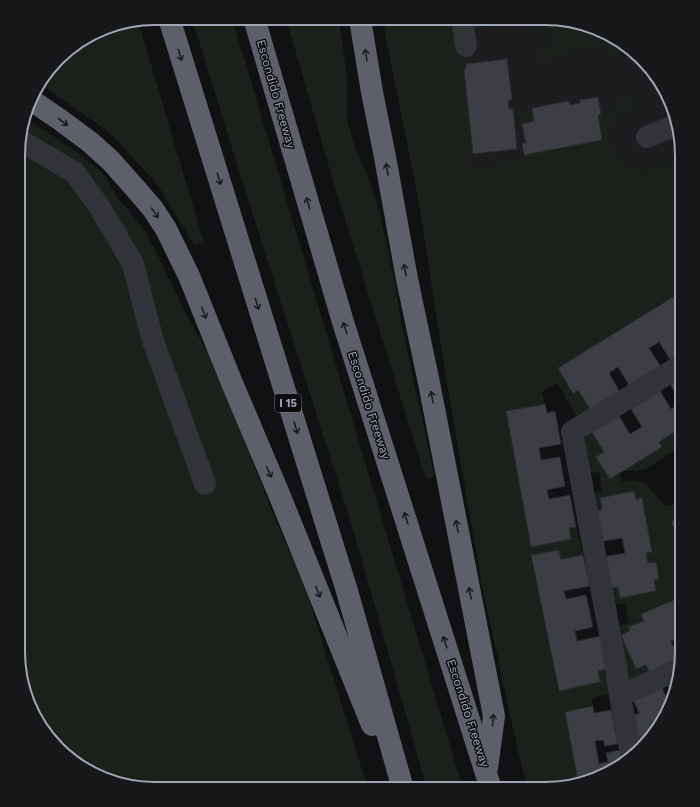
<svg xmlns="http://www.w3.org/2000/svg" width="700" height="807" font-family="'Work Sans',sans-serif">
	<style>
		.built { fill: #1d1d20 }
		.green { fill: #19211a }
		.building { fill: #3d3e43; stroke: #2b2b2f }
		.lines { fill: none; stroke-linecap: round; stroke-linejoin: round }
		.minor { stroke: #323338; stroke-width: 22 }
		.highway { stroke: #5d6069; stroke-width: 22 }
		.oneway { stroke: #1c1d20 }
		.labels { text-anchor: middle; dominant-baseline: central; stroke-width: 3; stroke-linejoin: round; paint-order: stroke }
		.shield { fill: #0c0c0e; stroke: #747883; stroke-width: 1 }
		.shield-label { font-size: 11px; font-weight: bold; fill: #a1a6b5 }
		.street-label { font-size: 12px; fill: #a1a6b5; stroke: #0c0c0e }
		.rim { fill: none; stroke: #a1a6b5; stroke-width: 2 }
	</style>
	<rect width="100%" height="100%" fill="#111113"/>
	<path class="built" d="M449,19H563L621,41L664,86L682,154L655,169L636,170L620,161L468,173Z"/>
	<path class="green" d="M192,18H232L463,789H427L353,529L240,174Z
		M286,18L339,19L347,76V119L355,147L369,179L380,214L395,284L402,327L434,474L433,478L426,477L423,470L331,174Z
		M383,19H457L453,27L457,62H466V69L464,70L473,154L469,155L471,169L525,159L524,155L602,140L598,115L600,109L608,114L622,95C629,92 633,99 638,104L637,106L627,109L618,116L612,126L610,136V144L620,161L636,170L655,169L682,154V300L678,294L558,368L573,394L578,390L592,412L583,416L576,415L557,383L542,392L545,404L506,411L531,546L570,539L569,528L576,527L583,555L561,559L559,550L531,556L558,690L600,682L598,671L607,669L609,694L593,698L592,701L593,706L565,712L578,781L554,789H528L518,751L482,586L447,384L418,197L387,43Z
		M470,19L479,24V26L502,24V27L474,30Z
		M539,19H554L633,54L639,60L620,52L617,53L614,59L612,60L608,58L607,49L605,47L588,48L550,55L547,56L549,65L547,68L542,67L540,65L539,52L540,50L549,49L551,47L549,34L547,32L538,33L536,32L535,29Z
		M138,21L204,243L194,245L157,184L110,133L39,83L65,52L111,25Z
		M532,109L534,121L526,143H522L518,111Z
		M25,118L70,147L102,172L118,198L145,231L156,251L182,306L214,365L274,516L307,593L368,789H146L86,771L36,721L18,652L21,129Z
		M676,431L679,437L682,436V445L646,469L637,471H623L662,447L659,442Z
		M592,432L604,452L596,457L610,479L620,473L622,482L634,480L645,483L665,506C675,505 676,502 682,495V507L671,524L682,531V600L644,621L629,627L630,631L621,635L636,669L646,665L650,673L628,682L618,626L626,624L629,622L626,605L624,603L614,605L608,589L659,579L656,562L648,563L646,553L652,552L642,498L636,499L634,491L600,498L602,510L592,512L590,494L602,490L599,472L588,473L582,443L585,438Z"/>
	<path class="building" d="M470,19H505V23L479,26V24L471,25Z
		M507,59L512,100H508L509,109H513L517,149L473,154L464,70L466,69V64Z
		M598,97L601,114L598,115L602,140L524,155L522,143H526L522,124L534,121L532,108L569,101L570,105L580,103V100Z
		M678,294L682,300V354L671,361L659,342L649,348L661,367L630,387L618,367L609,373L621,394L592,412L578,390L573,394L558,368Z
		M682,376V436L679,437L676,431L659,442L662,447L610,479L596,457L604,452L592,432L619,416L630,434L642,427L631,409L660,391L671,409L681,403L670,384Z
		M545,404L547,413L555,411L561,444L539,448L541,460L560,457L565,486L547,490L549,499L570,495L576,527L569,528L571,539L531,547L506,411Z
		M634,491L636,499L642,498L652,552L646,553L648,563L656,562L659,579L654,580L656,591L620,598L618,587L608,589L602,557L625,553L622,538L598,542L592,512L602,510L600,498Z
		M682,507V531L671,524Z
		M559,550L561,559L583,555L590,586L564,591L566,599L586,595L593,627L575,631L577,641L601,636L607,669L598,671L600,682L559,691L531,555Z
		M681,597L682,600V637L671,641L680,661L650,673L646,665L636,669L621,635L630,631L628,627L644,621L641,614Z
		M675,682L672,694L668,685Z
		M662,688L669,703L664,721L644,740L641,742L631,717L639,713L633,699Z
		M593,706L594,713L611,710L618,744L605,746L603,740L595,741L599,764L608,762L606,753L620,750L622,762L614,771L578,781L565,712Z"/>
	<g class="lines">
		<path class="minor" d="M462,19L466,46
			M647,137L674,126
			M21,141L74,172L99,206L133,264L153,341L205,484
			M620,696L679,669
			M631,753L620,696L616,667L572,432L682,365"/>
		<path class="highway" d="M169,18L347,591L403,789
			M254,18L343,322L491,789
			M360,19L372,92L385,157L407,279L429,383L494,716L487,768
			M31,100L59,119L90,142L111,161L135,188L153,209L166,229L189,276L232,383L279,494L372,725"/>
	</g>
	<defs><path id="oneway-shaft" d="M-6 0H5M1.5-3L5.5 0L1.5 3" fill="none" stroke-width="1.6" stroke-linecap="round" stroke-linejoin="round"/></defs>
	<g class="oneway">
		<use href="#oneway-shaft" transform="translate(180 55) rotate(73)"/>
		<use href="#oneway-shaft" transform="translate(366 55) rotate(-99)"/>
		<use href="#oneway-shaft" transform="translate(63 122) rotate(37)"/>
		<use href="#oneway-shaft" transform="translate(387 169) rotate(-100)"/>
		<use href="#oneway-shaft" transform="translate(219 179) rotate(73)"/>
		<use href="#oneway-shaft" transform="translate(308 203) rotate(-106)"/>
		<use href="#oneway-shaft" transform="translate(155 213) rotate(55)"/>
		<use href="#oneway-shaft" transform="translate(405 270) rotate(-100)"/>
		<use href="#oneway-shaft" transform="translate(257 304) rotate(73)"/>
		<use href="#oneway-shaft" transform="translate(204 313) rotate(69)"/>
		<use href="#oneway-shaft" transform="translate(345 328) rotate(-108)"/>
		<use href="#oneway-shaft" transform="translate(432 397) rotate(-101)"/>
		<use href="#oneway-shaft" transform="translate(296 428) rotate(73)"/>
		<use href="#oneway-shaft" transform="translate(269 472) rotate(67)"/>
		<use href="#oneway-shaft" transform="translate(406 518) rotate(-108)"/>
		<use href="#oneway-shaft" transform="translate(457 526) rotate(-101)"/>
		<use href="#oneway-shaft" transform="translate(318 592) rotate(68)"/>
		<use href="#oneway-shaft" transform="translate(470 593) rotate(-101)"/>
		<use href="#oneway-shaft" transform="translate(445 642) rotate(-108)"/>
		<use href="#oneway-shaft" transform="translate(493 720) rotate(-85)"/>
	</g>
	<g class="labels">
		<rect class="shield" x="275" y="394" width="26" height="18" rx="3"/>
		<g class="shield-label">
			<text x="288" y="403">I 15</text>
		</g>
		<g class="street-label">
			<text transform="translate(276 94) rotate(74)">Escondido Freeway</text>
			<text transform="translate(369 405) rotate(72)">Escondido Freeway</text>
			<text transform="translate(468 713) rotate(72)">Escondido Freeway</text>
		</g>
	</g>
	<path d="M0 0H700V807H0ZM155 25H545A130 130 0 0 1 675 155V652A130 130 0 0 1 545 782H155A130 130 0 0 1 25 652V155A130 130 0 0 1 155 25Z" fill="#18181b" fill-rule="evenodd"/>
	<path class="rim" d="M155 25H545A130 130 0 0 1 675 155V652A130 130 0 0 1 545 782H155A130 130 0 0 1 25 652V155A130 130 0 0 1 155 25Z"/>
</svg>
